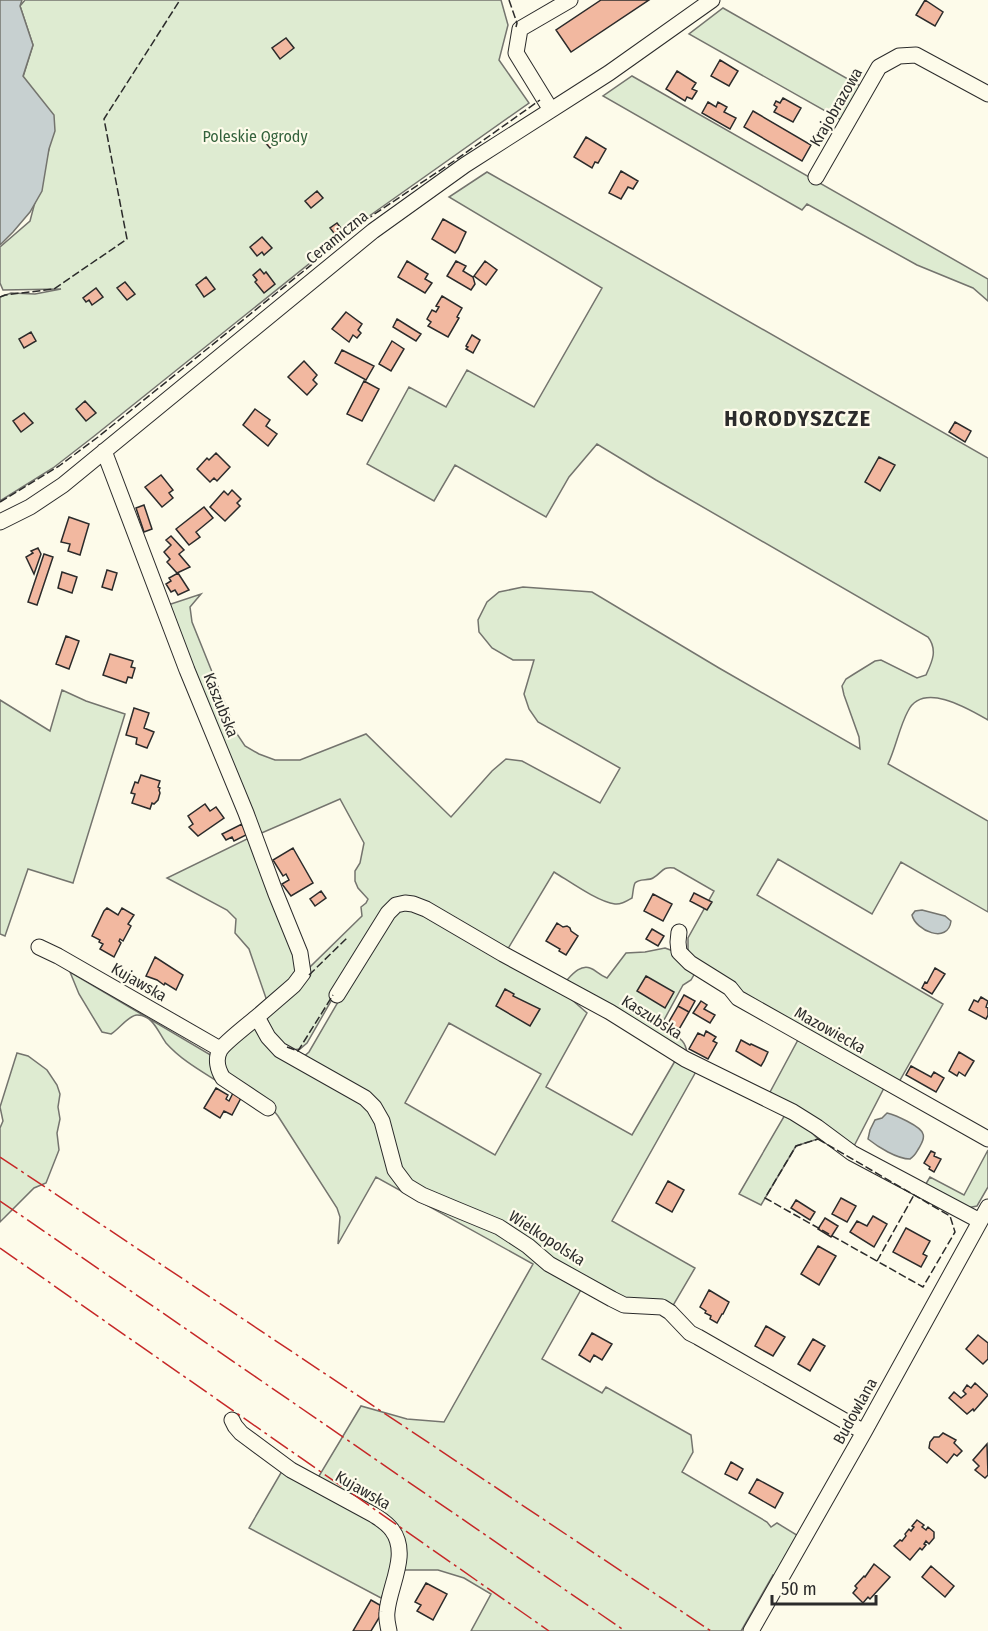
<svg xmlns="http://www.w3.org/2000/svg" width="988" height="1631" font-family="'Fira Sans Condensed',sans-serif">
	<style>
		.green { fill: #deebd1; stroke: #74746e; stroke-width: 1.5; fill-rule: evenodd }
		.water { fill: #c7d0d0; stroke: #74746e; stroke-width: 1.5 }
		.building { fill: #f2b8a0; stroke: #2b2b2b; stroke-width: 1.5 }
		.lines { fill: none; stroke-linecap: round; stroke-linejoin: round }
		.minor-casing { stroke: #2b2b2b; stroke-width: 17 }
		.minor { stroke: #fdfbea; stroke-width: 15 }
		.fence { stroke: #2b2b2b; stroke-width: 1.5; stroke-dasharray: 8 3; stroke-linecap: butt }
		.power { stroke: #c62828; stroke-width: 1.5; stroke-dasharray: 21 4.5 3 4.5; stroke-linecap: butt }
		.labels { text-anchor: middle; dominant-baseline: central; stroke-width: 4.5; stroke-linejoin: round; paint-order: stroke }
		.street-label { font-size: 16px; fill: #2b2b2b; stroke: #fdfbea }
		.park-label { font-size: 16px; fill: #34623c; stroke: #fdfbea }
		.district-label { font-size: 22px; font-weight: bold; letter-spacing: 1.5px; fill: #2b2b2b; stroke: #fdfbea }
	</style>
	<rect width="100%" height="100%" fill="#fdfbea"/>
	<path class="green" d="M25,0H501L508,25L499,60L529,103L365,219L93,437L53,468L0,501V297L11,293L35,294L61,289L3,290L0,283V247L30,221L49,149L23,77L33,45L20,6Z
		M723,8L862,87L843,121L689,34Z
		M632,76L988,279V301L973,288L917,265L807,204L802,210L603,96Z
		M487,172L988,458V720C969,709 923,681 908,711C899,728 896,747 888,764L988,821V912L901,862L872,914L778,859L757,895L943,1004L899,1082L745,996L688,953V938L714,891L674,868C662,866 662,873 653,878C648,881 639,878 635,883C633,887 633,894 632,898C627,901 621,905 615,904C598,902 569,881 554,872L506,952L395,901L342,982L307,1043L300,1049L292,1050L278,1043L267,1019L270,1012L308,973L310,967L362,916L361,907L366,903L368,899L358,888L355,881V871L360,863L364,843L340,799L257,835L165,606L201,594L190,607L192,622L237,734L245,746L259,754L275,760H300L366,734L451,817L492,771L506,759L522,761L600,803L620,768L538,722L529,709L524,694L534,660H513L492,648L479,632L478,620L487,602L499,592L523,587L592,592L719,668L860,749L859,737L844,695L842,686L846,679L854,674L875,661L881,660L917,678L926,675C932,662 938,650 928,637L656,480L597,444L569,477L546,517L455,465L434,501L367,464L409,387L446,407L467,370L534,407L602,288L449,197Z
		M62,690L86,701L125,714L73,883L28,869L5,936L0,934V700L50,731Z
		M251,837L294,958L296,968L295,975L267,1001L249,949L235,933L236,919L227,910L167,878Z
		M407,907L563,992L587,1013L546,1087L632,1135L675,1061L698,1068L612,1221L695,1268L671,1309L627,1301L407,1181L382,1113L301,1059L309,1052L385,921ZM449,1023L541,1074L495,1155L405,1103Z
		M665,948L673,951L695,973L691,980L683,985L664,1020C666,1041 684,1030 687,1053L565,982C571,976 580,964 590,968C596,970 599,975 607,978L626,953L645,952Z
		M70,972L214,1057L223,1085C203,1072 182,1061 166,1043C158,1032 153,1015 137,1015C129,1015 119,1029 111,1034L102,1032L79,994Z
		M254,1023L361,1101L371,1112L393,1174L474,1219L583,1286L542,1359L602,1393L606,1387L691,1435L693,1452L682,1472L767,1522L771,1527L777,1523L800,1537L777,1577L773,1575L741,1631H471L491,1594L464,1578L438,1570H400L402,1542L316,1481L361,1406L407,1419L444,1422L533,1264L376,1177L338,1244L340,1217L337,1208L278,1116L274,1111L229,1080L222,1058Z
		M799,1038L885,1086L852,1150L769,1094Z
		M17,1053L28,1056L47,1070L57,1085L60,1094L58,1107L60,1119L57,1133L59,1150L46,1183L34,1188L0,1222V1128L3,1121L0,1107Z
		M786,1113L802,1123L818,1139L796,1146L761,1205L739,1194Z
		M988,1150V1187L977,1206L967,1208L924,1187L930,1177L964,1195Z
		M282,1471L382,1524L395,1545L390,1581L381,1598L249,1528Z"/>
	<path class="water" d="M0,0H22L20,6L33,45L23,76L54,115L55,131L49,149L42,191L30,212L13,232L0,245Z
		M922,910L945,916L951,921C948,945 915,930 912,915L915,911Z
		M887,1113C895,1115 921,1126 923,1134C925,1139 921,1144 919,1148C916,1153 915,1156 910,1159C897,1159 878,1147 868,1139L870,1130L875,1120L882,1118Z"/>
	<path class="building" d="M601,0H649L571,52L556,30Z
		M925,0L943,12L935,26L916,15Z
		M286,38L294,48L280,59L272,48Z
		M720,60L738,71L729,86L711,76Z
		M677,71L696,83L692,89L697,91L692,99L687,97L685,101L666,89Z
		M783,98L801,108L793,122L774,112L777,107L774,105L776,101L780,103Z
		M708,102L716,107L718,102L727,107L724,112L736,118L730,129L702,113Z
		M753,111L811,145L802,161L744,127Z
		M272,133L278,141L270,148L263,140Z
		M586,137L606,149L598,163L595,162L592,168L574,157Z
		M621,171L638,181L633,189L628,187L621,199L609,193Z
		M317,191L323,198L311,208L305,201Z
		M443,219L466,232L458,249L455,253L432,239Z
		M337,223L344,232L337,237L330,228Z
		M262,237L272,248L264,255L262,252L257,256L250,247Z
		M407,261L428,274L425,279L432,283L425,293L398,277Z
		M456,261L466,266L463,271L473,277L475,284L471,290L447,276Z
		M485,261L497,270L486,285L474,276Z
		M260,269L264,274L266,272L275,284L264,293L255,282L257,280L253,275Z
		M206,277L215,289L204,297L196,285Z
		M125,282L135,294L127,300L117,288Z
		M96,288L103,297L92,305L89,300L86,302L83,298Z
		M442,296L462,308L457,317L459,318L448,337L428,326L431,322L427,319L432,310L436,312L439,307L436,306Z
		M346,312L362,324L358,330L361,333L357,338L353,335L349,342L332,329Z
		M397,319L421,334L416,341L393,327Z
		M31,332L36,341L24,348L19,339Z
		M472,335L480,340L473,353L466,349L468,347L466,346Z
		M392,341L404,349L391,371L379,364Z
		M342,350L374,366L366,380L335,363Z
		M304,361L317,375L313,380L317,384L307,395L288,377Z
		M364,381L379,389L362,421L347,414Z
		M85,401L96,413L86,421L76,409Z
		M255,409L270,420L266,426L277,434L268,446L243,425Z
		M24,413L33,423L21,432L13,421Z
		M955,422L971,431L965,442L949,432Z
		M216,453L230,467L217,481L214,478L210,482L197,469L207,458L209,460Z
		M879,457L895,465L880,491L865,482Z
		M161,475L173,490L169,493L173,498L162,507L145,487Z
		M232,490L241,499L237,503L240,506L225,521L210,507L224,491L228,495Z
		M144,505L152,529L144,532L136,508Z
		M204,507L213,518L196,532L200,537L189,545L176,529Z
		M69,517L89,524L80,555L68,551L70,544L61,542Z
		M171,536L184,550L179,554L190,567L177,573L167,562L170,559L164,552L171,545L166,540Z
		M38,548L41,554L34,574L26,557L33,553L31,551Z
		M44,554L53,557L37,605L28,602Z
		M107,570L117,573L112,590L102,587Z
		M62,572L77,577L72,593L58,588Z
		M178,573L189,590L178,595L175,590L171,592L166,584L171,581L169,578Z
		M66,636L79,641L69,669L56,664Z
		M110,654L133,661L131,667L135,668L132,678L128,677L126,683L103,675Z
		M134,708L149,713L144,728L154,732L147,748L136,744L137,738L126,735Z
		M141,775L160,781L158,787L160,788L159,790L160,793L158,800L154,804L152,803L150,809L132,803L135,794L131,793L135,782L138,783Z
		M205,804L210,811L216,807L224,818L198,836L189,827L193,824L188,816Z
		M242,824L248,834L234,841L232,837L226,840L222,834Z
		M293,848L313,883L291,896L282,884L289,880L286,874L283,876L273,860Z
		M321,891L326,898L315,906L310,899Z
		M694,893L712,902L707,910L690,901Z
		M653,894L672,904L663,921L644,911Z
		M107,908L118,915L122,908L134,915L128,924L131,926L123,941L120,939L119,941L121,943L114,957L100,949L103,944L99,942L100,940L92,936L104,911Z
		M557,923L563,927L567,926L570,928L571,931L578,936L566,955L559,951L560,949L546,941Z
		M652,929L664,936L658,946L646,939Z
		M155,957L183,975L176,990L165,983L164,985L157,980L146,976Z
		M935,968L945,974L932,994L922,988L925,982L927,983Z
		M646,976L674,992L665,1008L637,991Z
		M505,989L514,994L513,996L540,1009L530,1026L496,1006Z
		M684,995L695,1001L689,1012L678,1006Z
		M981,997L988,1001L986,1007L988,1008V1015L986,1019L969,1010L974,1000L978,1002Z
		M701,1001L707,1005L704,1009L715,1015L710,1023L693,1013Z
		M678,1006L689,1012L678,1031L667,1025Z
		M706,1031L716,1037L713,1041L717,1043L708,1059L689,1049L698,1033L704,1036Z
		M741,1040L750,1045L751,1044L768,1052L764,1061L761,1066L736,1051Z
		M959,1052L974,1061L965,1076L959,1072L957,1076L949,1071Z
		M911,1066L931,1077L934,1072L944,1078L936,1092L906,1075Z
		M216,1088L228,1095L226,1099L229,1101L233,1093L241,1098L232,1115L224,1111L220,1118L204,1108Z
		M931,1151L935,1153L934,1156L941,1159L934,1172L929,1169L930,1167L924,1163Z
		M668,1181L684,1190L672,1212L656,1203Z
		M841,1198L856,1206L847,1222L832,1214Z
		M796,1200L815,1212L810,1220L791,1208Z
		M873,1216L887,1224L874,1247L850,1232L857,1221L867,1226Z
		M825,1218L838,1226L831,1237L818,1229Z
		M906,1228L930,1241L923,1254L927,1256L921,1267L893,1252Z
		M818,1246L836,1256L819,1285L801,1274Z
		M709,1290L729,1302L723,1314H722L717,1323L710,1319L711,1316L705,1313L706,1311L700,1307Z
		M766,1326L785,1337L773,1356L755,1346Z
		M592,1333L612,1344L602,1360L594,1355L590,1362L579,1355Z
		M978,1335L988,1343V1359L983,1364L966,1349Z
		M813,1339L825,1346L810,1371L798,1364Z
		M975,1383L988,1395L974,1411L973,1409L967,1414L949,1398L954,1392L961,1398L966,1394L963,1391L967,1385L971,1388Z
		M943,1433L956,1440L954,1443L962,1451L957,1456L954,1454L947,1463L929,1448L930,1442L934,1437H939Z
		M987,1444L988,1475L985,1478L975,1470L979,1466L973,1460Z
		M731,1462L743,1469L737,1480L725,1474Z
		M757,1479L783,1493L775,1508L749,1493Z
		M917,1520L924,1525L922,1527L926,1530L928,1527L934,1532V1538L929,1544L926,1541L924,1544L926,1545L922,1550L920,1548L910,1560L894,1546L900,1540L902,1541L906,1536L905,1534L909,1529L911,1531L914,1527L912,1526Z
		M874,1564L890,1577L870,1599L868,1597L863,1603L853,1593L857,1588L855,1586L864,1576L865,1577Z
		M931,1566L954,1586L945,1597L922,1577Z
		M426,1583L447,1594L433,1620L417,1611L421,1605L415,1602Z
		M371,1600L385,1608L371,1631H353Z"/>
	<g class="lines">
		<g class="minor-casing">
			<path id="minor" d="M551,110L516,53L520,29L570,0
				M816,177L879,67L899,56L916,55L988,94
				M104,451L187,670L246,813L276,894L300,953L303,973L294,985L257,1017L268,1037L280,1050L365,1098L374,1107L382,1121L395,1170L407,1186L422,1195L453,1208L499,1227L528,1246L549,1264L612,1299L624,1305L662,1307L670,1312L690,1333L698,1337L864,1432
				M0,522L30,507L63,485L373,231L465,165L609,73L712,0
				M679,932L678,942L679,952L690,963L730,988L738,998L988,1139
				M39,947L58,956L220,1049
				M337,995L388,913L396,905L405,903L413,904L426,909L503,954L610,1012L685,1059L793,1112L817,1127L852,1153L980,1221
				M257,1017C250,1023 224,1043 220,1050C215,1059 218,1070 223,1078L268,1108
				M232,1420L235,1426L241,1433L291,1470L374,1515C380,1519 387,1523 392,1530C410,1554 389,1586 387,1612C386,1619 388,1625 389,1631
				M751,1631L864,1432L988,1207"/>
		</g>
		<use href="#minor" class="minor"/>
		<path class="fence" d="M509,0L517,23L516,27
			M0,297L5,295L54,289L127,239L104,119L180,0
			M0,502L59,466L98,437L373,215L454,161L540,100
			M309,975L347,938
			M287,1047L298,1051L333,995
			M818,1139L950,1216L955,1232L923,1287L765,1198L796,1146Z
			M877,1261L914,1195"/>
		<path class="power" d="M0,1157L711,1631
			M0,1201L625,1631
			M0,1248L549,1631"/>
	</g>
	<g class="labels">
		<g class="street-label">
			<text transform="translate(836 107) rotate(-60)">Krajobrazowa</text>
			<text transform="translate(337 237) rotate(-39)">Ceramiczna</text>
			<text transform="translate(221 705) rotate(68)">Kaszubska</text>
			<text transform="translate(139 982) rotate(30)">Kujawska</text>
			<text transform="translate(652 1017) rotate(32)">Kaszubska</text>
			<text transform="translate(830 1030) rotate(29)">Mazowiecka</text>
			<text transform="translate(547 1238) rotate(33)">Wielkopolska</text>
			<text transform="translate(855 1411) rotate(-61)">Budowlana</text>
			<text transform="translate(363 1490) rotate(30)">Kujawska</text>
		</g>
		<g class="park-label">
			<text x="255" y="136">Poleskie Ogrody</text>
		</g>
		<g class="district-label">
			<text x="798" y="418">HORODYSZCZE</text>
		</g>
	</g>
	<path d="M772 1595v9h104v-9" fill="none" stroke="#2b2b2b" stroke-width="3"/>
	<text x="781" y="1595" font-size="18" fill="#2b2b2b" stroke="#fdfbea" stroke-width="4.5" paint-order="stroke">50 m</text>
</svg>
